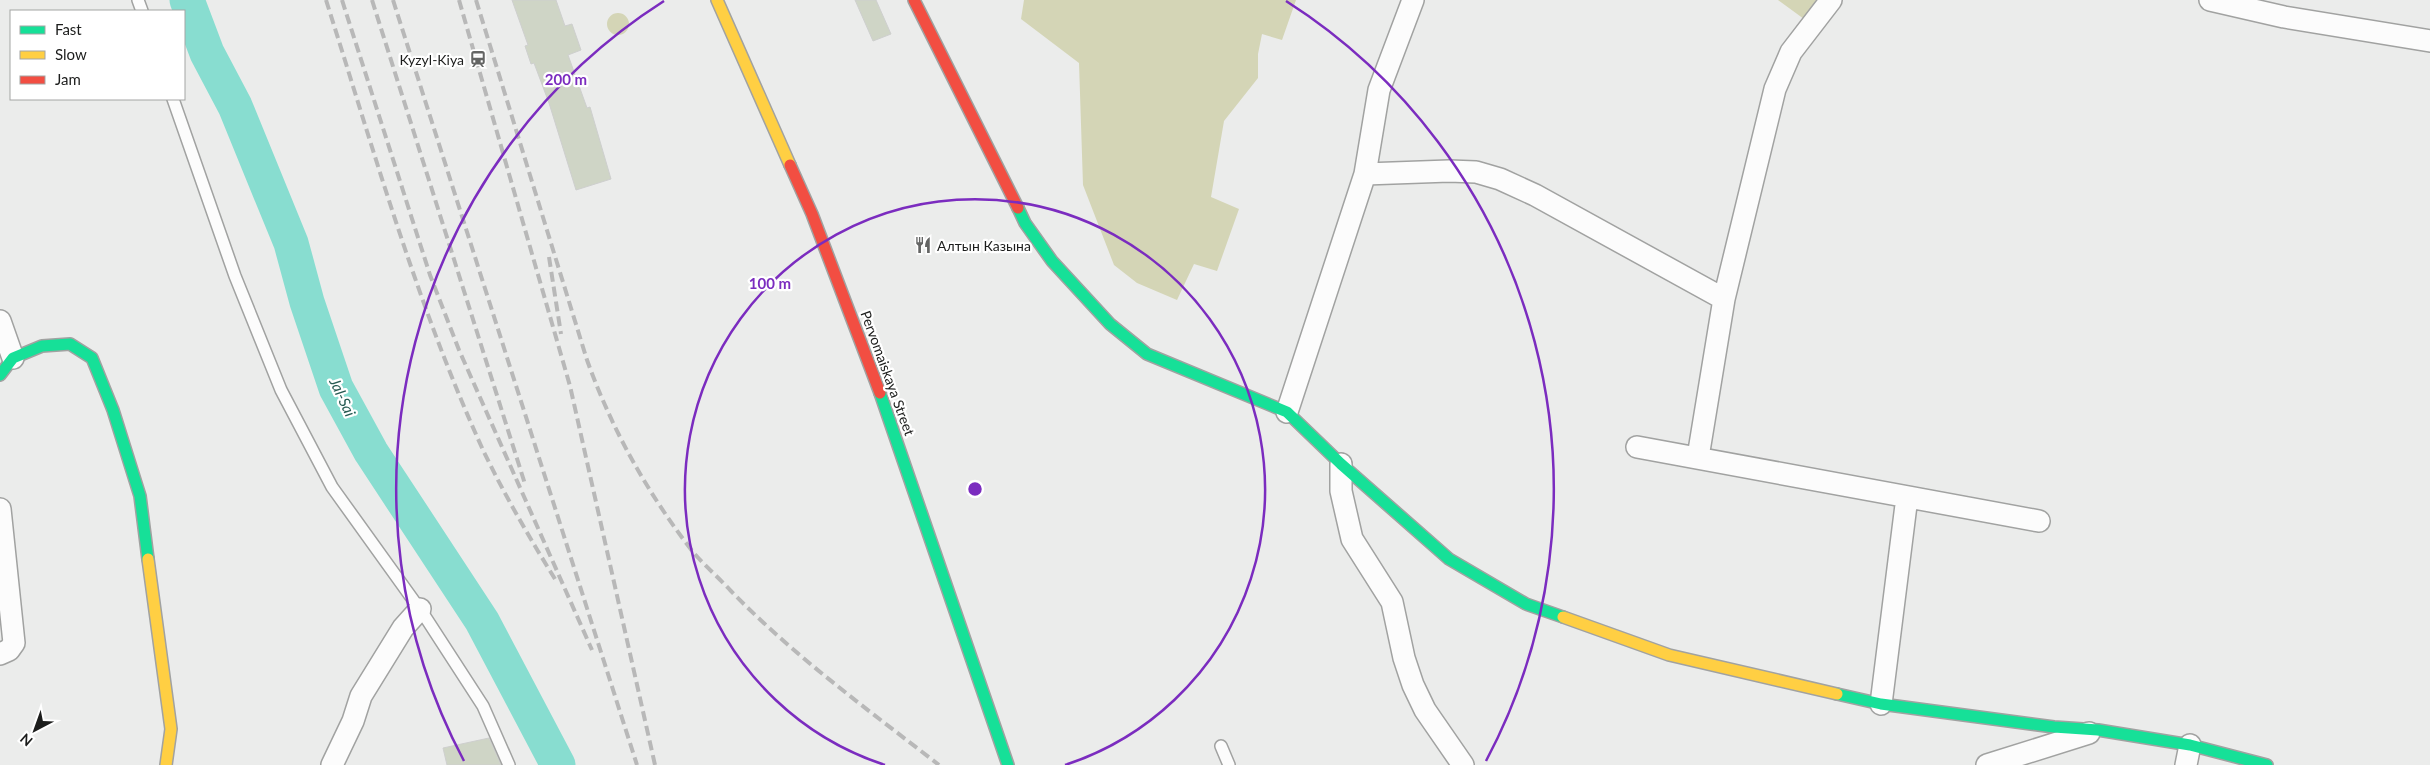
<svg xmlns="http://www.w3.org/2000/svg" width="2430" height="765" font-family="Lato,sans-serif">
	<style>
		.green { fill: #d4d5b6 }
		.lines { fill: none; stroke-linecap: round; stroke-linejoin: round }
		.river { stroke: #88ddd0; stroke-width: 35 }
		.building { fill: #cfd5c6; stroke: #cecfce }
		.lane-casing { stroke: #a1a2a1; stroke-width: 14 }
		.street-casing { stroke: #a1a2a1; stroke-width: 24 }
		.fast-casing { stroke: #a1a2a1; stroke-width: 14 }
		.slow-casing { stroke: #a1a2a1; stroke-width: 14 }
		.jam-casing { stroke: #a1a2a1; stroke-width: 14 }
		.lane { stroke: #fcfcfc; stroke-width: 11 }
		.street { stroke: #fcfcfc; stroke-width: 21 }
		.fast { stroke: #16e098; stroke-width: 11 }
		.slow { stroke: #ffcf43; stroke-width: 11 }
		.jam { stroke: #f24e42; stroke-width: 11 }
		.rail { stroke: #b8b8b8; stroke-width: 4; stroke-dasharray: 10 5; stroke-linecap: butt }
		.ring { fill: none; stroke: #7b2cbf; stroke-width: 2.5 }
		.labels { text-anchor: middle; dominant-baseline: central; stroke-width: 4.5; stroke-linejoin: round; paint-order: stroke }
		.poi-label { font-size: 14px; fill: #1c1d1c; stroke: #fff; text-anchor: end }
		.street-label { font-size: 14px; fill: #1c1d1c; stroke: #fff }
		.water-label { font-size: 15px; font-style: italic; fill: #275b53; stroke: #fff }
		.centre { fill: #7b2cbf; stroke: #fff; stroke-width: 2.5 }
		.ring-label { font-size: 15px; text-anchor: middle; font-weight: bold; fill: #7b2cbf; stroke: #fff; stroke-width: 4.5; stroke-linejoin: round; paint-order: stroke }
	</style>
	<rect width="100%" height="100%" fill="#ebeceb"/>
	<path class="green" d="M1024,0H1296L1282,40L1262,34L1258,54V78L1224,121L1211,197L1239,209L1217,271L1194,264L1177,300L1137,283L1114,265L1083,185L1079,63L1021,19Z
		M1778,0H1816L1804,19Z
		M607 24a11 11 0 1 1 22 0a11 11 0 1 1-22 0Z"/>
	<g class="lines">
		<path class="river" d="M187,0L207,53L235,106L291,243L307,302L336,388L371,452L482,621L558,765"/>
	</g>
	<path class="building" d="M512,0H556L565,26L572,24L581,50L568,55L587,108L590,107L611,179L576,190L549,103L534,63L531,64L525,46L528,45Z
		M855,0H876L891,34L873,41Z
		M489,738L501,765H447L443,748Z"/>
	<g class="lines">
		<g class="lane-casing">
			<path id="lane" d="M138,0L142,11
				M173,99L235,276L281,390L332,487L424,615L483,706L509,765
				M1221,746L1229,765"/>
		</g>
		<g class="street-casing">
			<path id="street" d="M2210,0L2284,17L2430,41
				M1365,174L1449,171L1476,172L1500,179L1535,195L1724,299
				M0,321L13,358
				M1287,412L1365,174L1379,90L1413,0
				M1637,447L2039,521
				M1698,457L1724,299L1775,89L1791,52L1831,0
				M1341,464V491L1352,539L1392,602L1404,658L1413,685L1425,710L1463,765
				M0,509L14,643L9,650L0,654
				M1881,704L1907,497
				M332,765L353,721L361,696L403,628L420,609
				M1987,765L2089,733
				M2186,765L2190,745"/>
		</g>
		<g class="fast-casing">
			<path id="fast" d="M1018,208L1025,223L1052,261L1110,324L1147,354L1287,412L1341,464L1449,559L1526,604L1563,617
				M0,375L13,358L42,346L70,344L92,358L113,410L140,496L148,559
				M880,393L1008,765
				M1837,694L1881,704L2054,727L2098,730L2190,745L2267,765"/>
		</g>
		<g class="slow-casing">
			<path id="slow" d="M717,0L790,165
				M148,559L171,729L166,765
				M1563,617L1669,655L1837,694"/>
		</g>
		<g class="jam-casing">
			<path id="jam" d="M914,0L1018,208
				M790,165L812,214L880,393"/>
		</g>
		<use href="#lane" class="lane"/>
		<use href="#street" class="street"/>
		<use href="#fast" class="fast"/>
		<use href="#slow" class="slow"/>
		<use href="#jam" class="jam"/>
		<path class="rail" d="M326,0C374,151 417,305 483,450C504,494 529,537 555,579
			M342,0L430,275L459,350L592,650
			M372,0L525,484
			M393,0L637,765
			M459,0L570,386L655,765
			M476,0L587,360C612,430 648,494 693,552C704,565 718,577 730,590C794,656 867,709 939,765
			M549,257L561,334"/>
	</g>
	<g class="ring">
		<path d="M885 765A290 290 0 1 1 1065 765"/>
		<path d="M464 761A579 579 0 0 1 664 1M1286 1A579 579 0 0 1 1486 761"/>
	</g>
	<defs>
		<g id="station-bare" transform="scale(1.35)"><path d="M-3-6H3Q5-6 5-4V2Q5 4 3 4L4.5 6H3L1.5 4h-3L-3 6H-4.5L-3 4Q-5 4-5 2V-4Q-5-6-3-6ZM-3.5-4v3h7v-3ZM-3.5 1v1.5H-2V1ZM2 1v1.5H3.5V1Z" fill="#646564" stroke="#fff" stroke-width="2.5" paint-order="stroke"/></g>
		<g id="restaurant-bare" transform="scale(1.35)"><path d="M-5-6h1v4h1v-4h1v4h1v-4h1v5L-1.5 .5V6h-2V.5L-5-1ZM5-6V6H3V1.5H1.5Q1.5-4 5-6Z" fill="#646564" stroke="#fff" stroke-width="2.5" paint-order="stroke"/></g>
	</defs>
	<g fill-rule="evenodd">
		<use href="#station-bare" x="478" y="59"/>
		<use href="#restaurant-bare" x="923" y="245"/>
	</g>
	<g class="labels">
		<g class="poi-label">
			<text x="464" y="59">Kyzyl-Kiya</text>
			<text x="937" y="245" text-anchor="start">Алтын Казына</text>
		</g>
		<g class="street-label">
			<text transform="translate(888 373) rotate(70)">Pervomaiskaya Street</text>
		</g>
		<g class="water-label">
			<text transform="translate(343 397) rotate(65)">Jal-Sai</text>
		</g>
	</g>
	<circle cx="975" cy="489" r="8" class="centre"/>
	<g class="ring-label">
		<text x="566" y="85">200 m</text>
		<text x="770" y="289">100 m</text>
	</g>
	<rect x="10" y="10" width="175" height="90" fill="#ffffff" stroke="#a4a5a4"/>
	<rect x="20" y="26" width="25" height="8" fill="#16e098" stroke="#a4a5a4"/>
	<text x="55" y="35" font-size="15" fill="#1c1d1c">Fast</text>
	<rect x="20" y="51" width="25" height="8" fill="#ffcf43" stroke="#a4a5a4"/>
	<text x="55" y="60" font-size="15" fill="#1c1d1c">Slow</text>
	<rect x="20" y="76" width="25" height="8" fill="#f24e42" stroke="#a4a5a4"/>
	<text x="55" y="85" font-size="15" fill="#1c1d1c">Jam</text>
	<g transform="translate(35 730) rotate(221)" stroke="#ffffff" stroke-width="4" paint-order="stroke">
	<path d="M0-4L9 19L0 12L-9 19Z" fill="#1c1d1c"/>
	<text y="-8" font-size="14" font-weight="bold" text-anchor="middle" fill="#1c1d1c">N</text>
	</g>
</svg>
